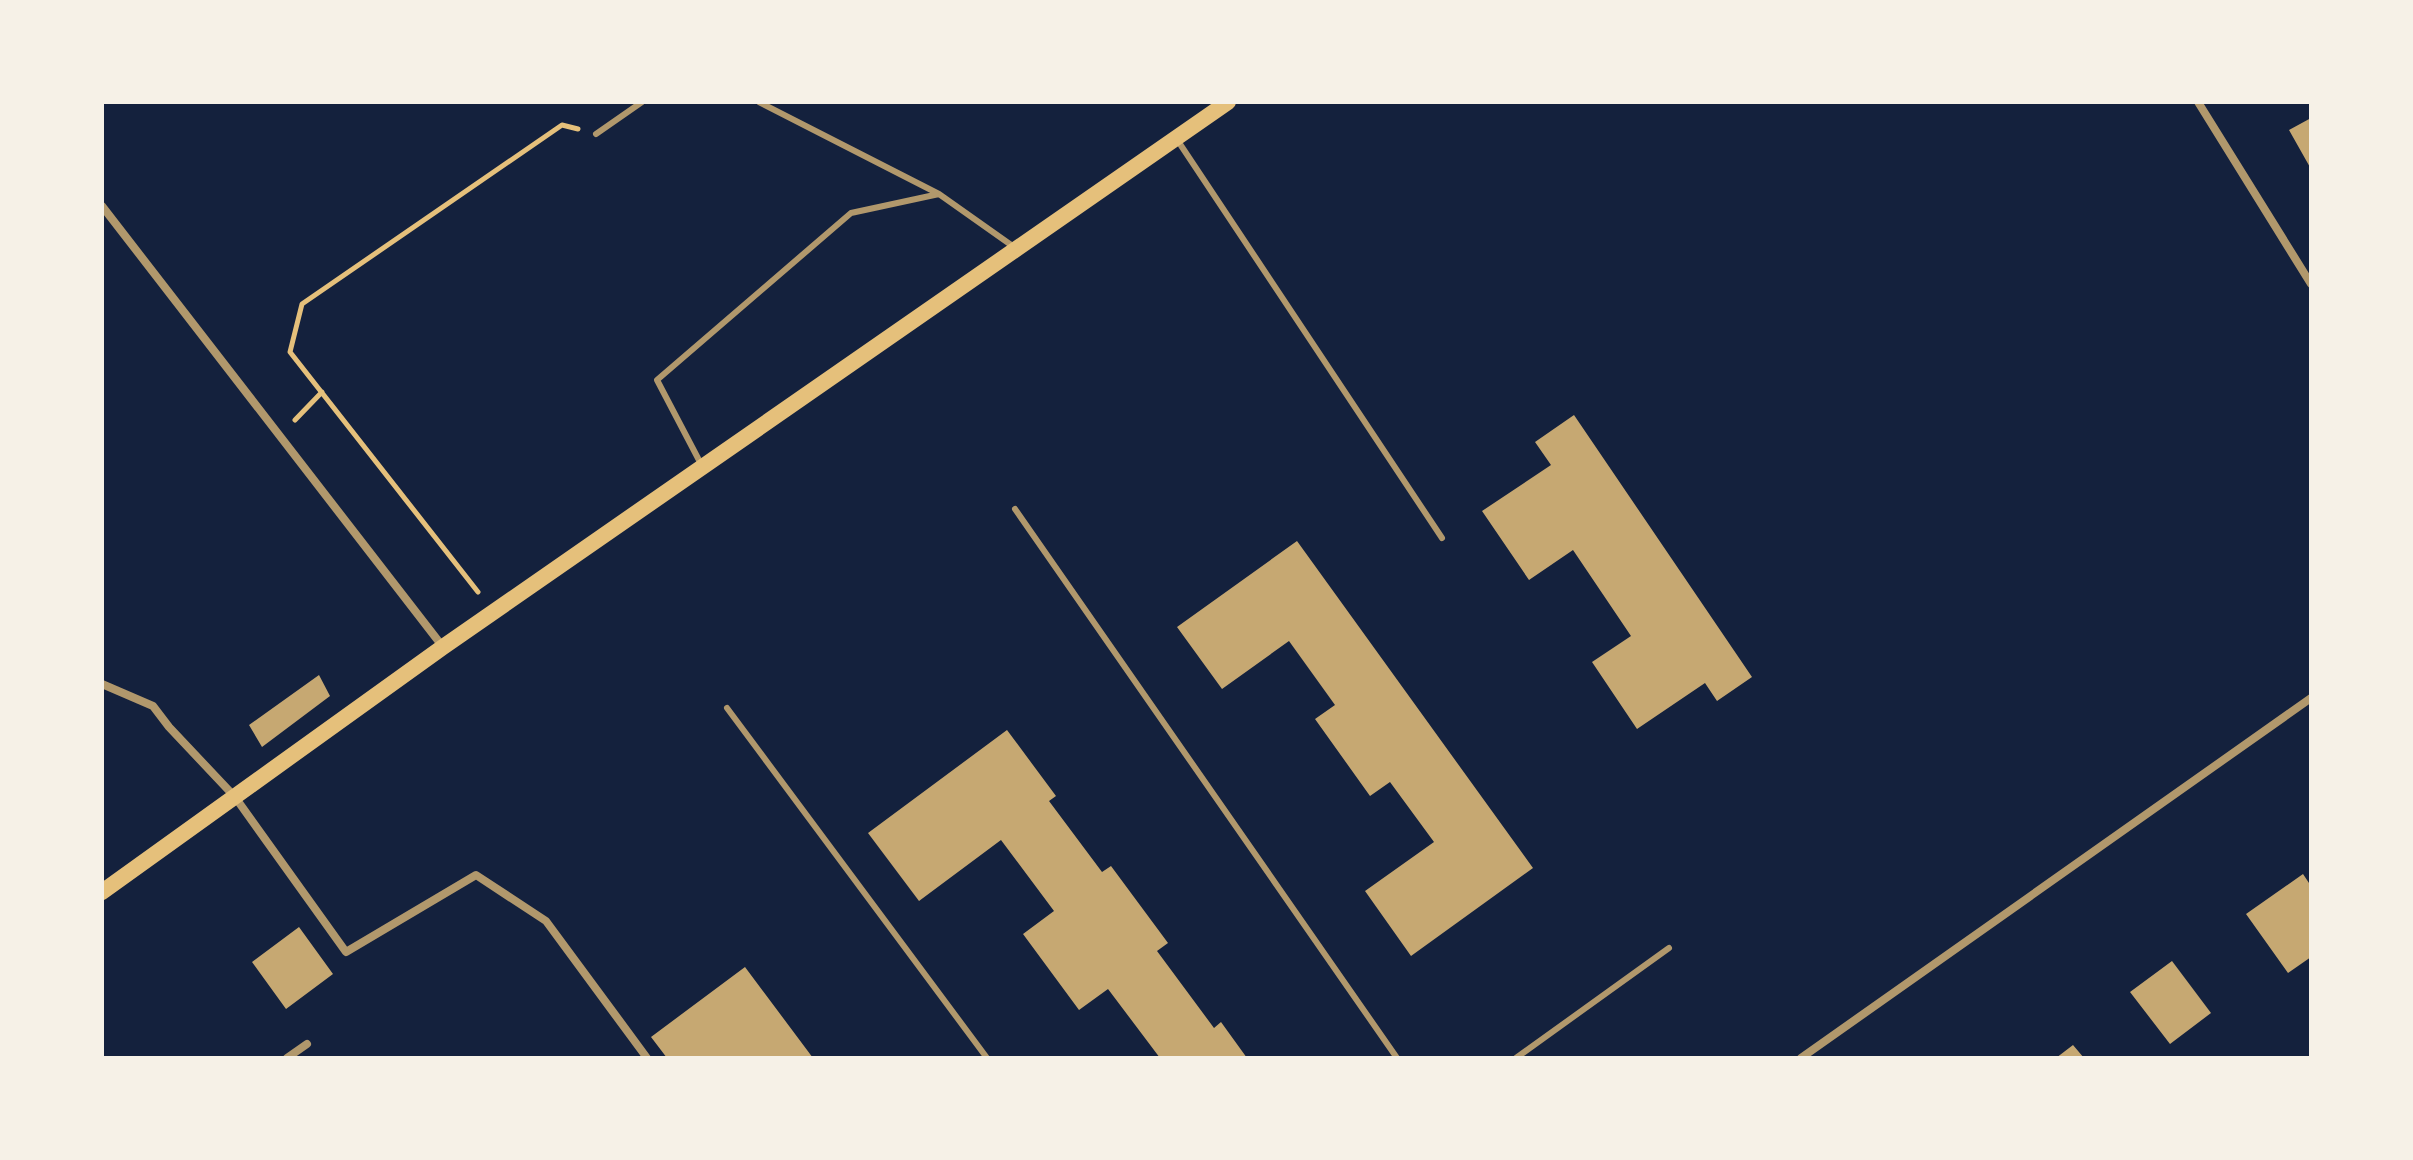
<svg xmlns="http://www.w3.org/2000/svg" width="2413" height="1160" font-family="'Sofia Sans Condensed',sans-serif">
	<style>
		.building { fill: #c6a872 }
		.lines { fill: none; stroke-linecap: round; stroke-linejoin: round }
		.path { stroke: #e5c07b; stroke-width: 5 }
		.service { stroke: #b1986c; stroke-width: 6 }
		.minor { stroke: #b1986c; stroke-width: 8 }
		.secondary { stroke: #e5c07b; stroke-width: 16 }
	</style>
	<rect width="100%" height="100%" fill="#14213d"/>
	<path class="building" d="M2311,118V169L2289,130Z
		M1574,415L1752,677L1717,701L1705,683L1637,729L1592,662L1631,636L1573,550L1529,580L1482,511L1551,465L1535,442Z
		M1297,541L1533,868L1411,956L1365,891L1434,842L1390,782L1370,796L1315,719L1335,705L1289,641L1222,689L1177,627Z
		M319,675L330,696L262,747L249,725Z
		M1007,730L1056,796L1049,801L1102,872L1111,866L1168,943L1157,951L1214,1028L1221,1022L1247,1058H1160L1108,989L1079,1010L1023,934L1054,911L1001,840L919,901L868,833Z
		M2303,874L2311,886V957L2288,973L2246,914Z
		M299,927L333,974L286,1009L252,962Z
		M2172,961L2211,1013L2170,1044L2130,992Z
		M745,967L813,1058H743L741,1056L739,1058H667L651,1037Z
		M2073,1045L2084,1058H2056Z"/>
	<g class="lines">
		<path class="path" d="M295,420L322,392
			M478,592L290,352L302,304L562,125L578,129"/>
		<path class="service" d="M759,102L939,194
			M596,134L642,102
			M1176,138L1442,538
			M701,464L657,380L851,213L939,194L1014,247
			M1015,509L1397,1058
			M727,708L987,1058
			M1516,1058L1669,948"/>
		<path class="minor" d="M2198,102L2311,284
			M102,206L443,647
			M102,684L153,706L169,727L235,797L346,952L476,875L546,921L647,1058
			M287,1058L307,1044
			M1801,1058L2311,698"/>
		<path class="secondary" d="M102,892L443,647L1228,102"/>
	</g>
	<rect width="2413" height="1160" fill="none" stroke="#f6f1e7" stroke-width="208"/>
</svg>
